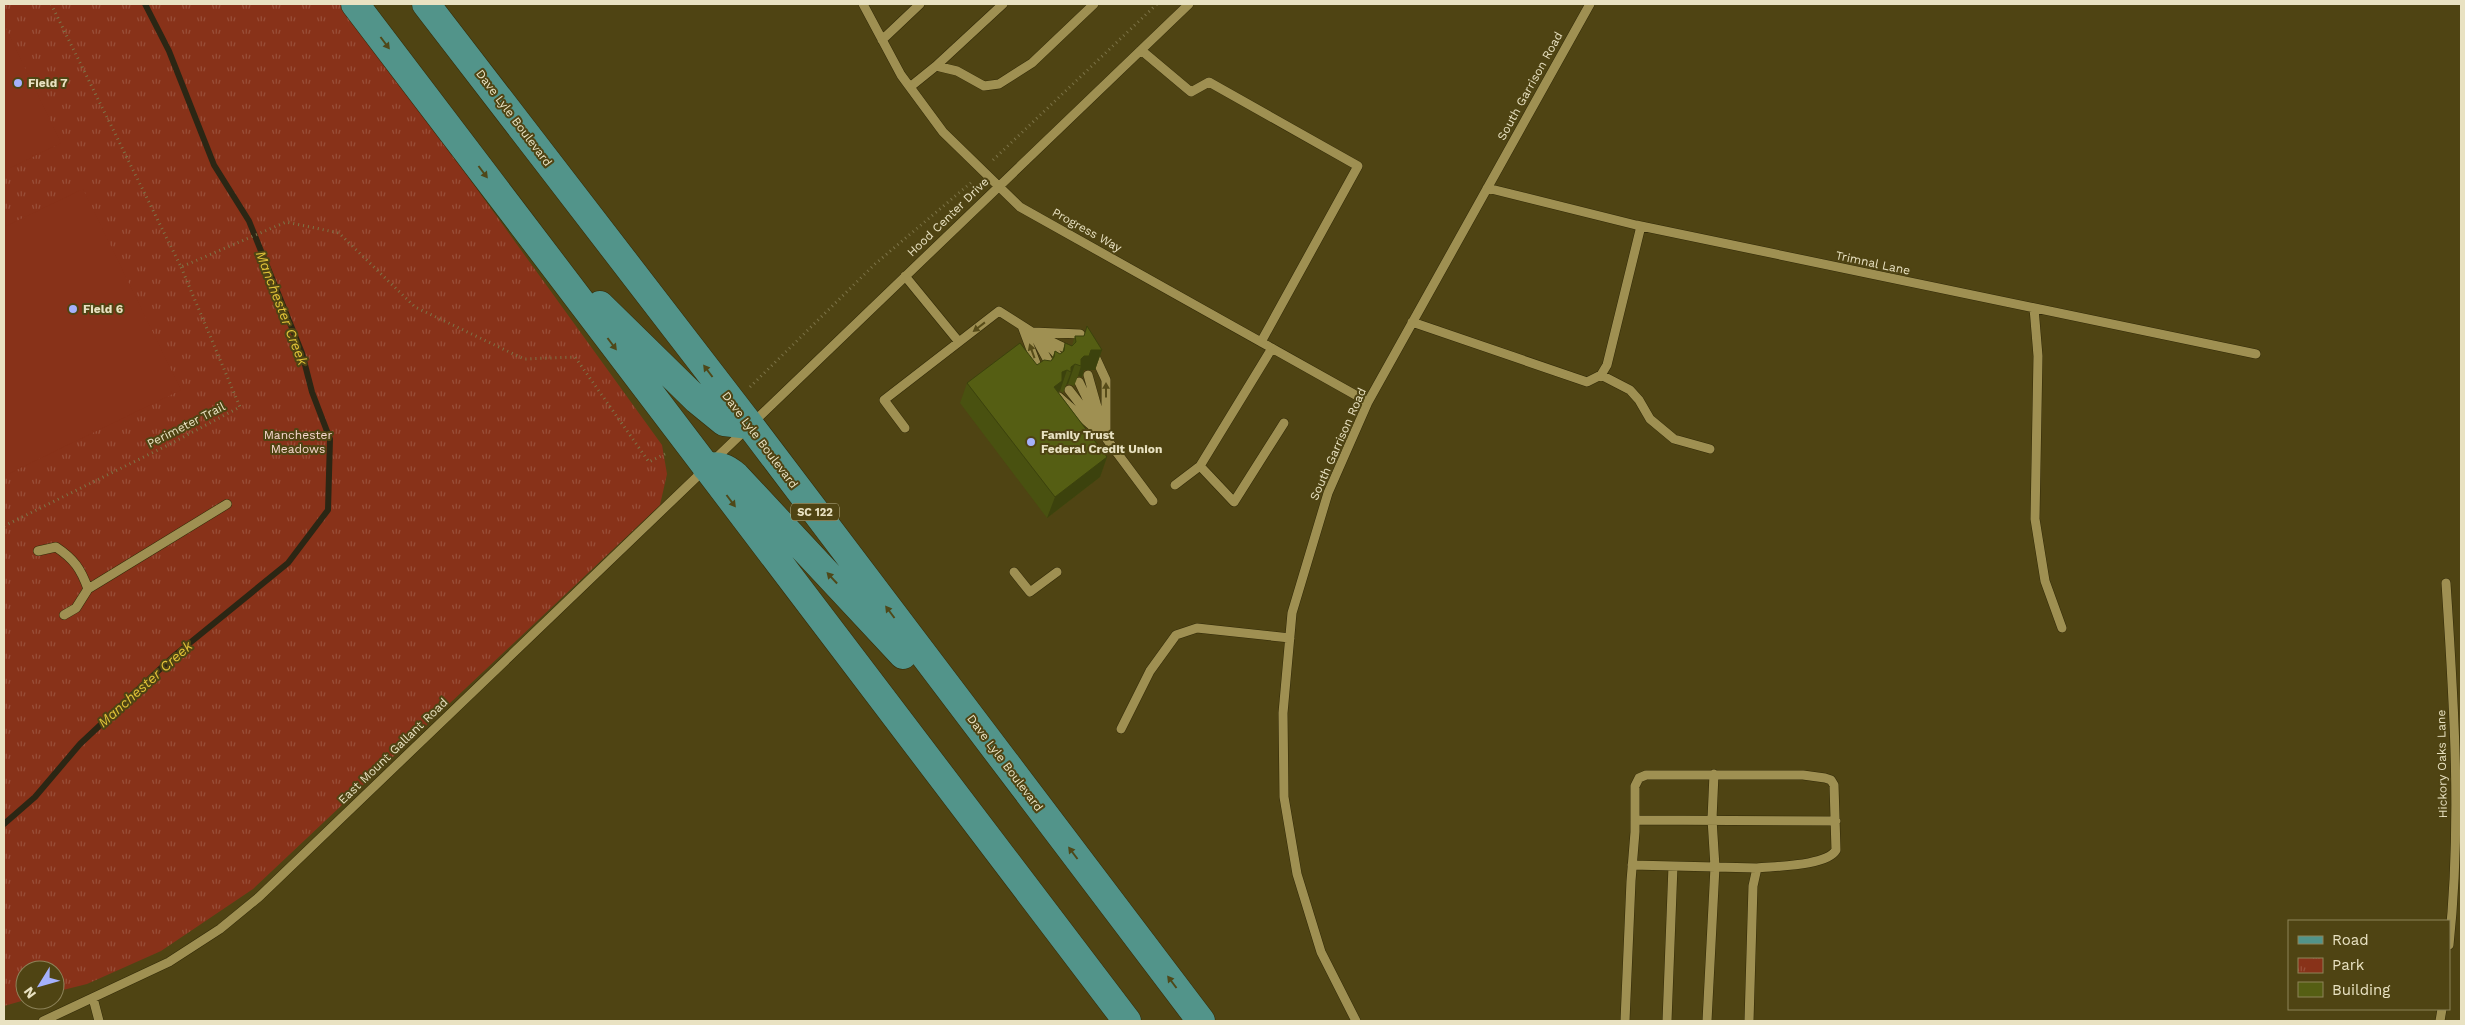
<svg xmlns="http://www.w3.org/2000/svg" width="2465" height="1025" font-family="'Work Sans',sans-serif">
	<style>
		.park { fill: url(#park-tufts) }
		.pitch { fill: #883219 }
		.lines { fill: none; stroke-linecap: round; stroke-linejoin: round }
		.stream { stroke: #2b2614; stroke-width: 6 }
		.minor-casing { stroke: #322a08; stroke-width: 10 }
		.major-casing { stroke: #322a08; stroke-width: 29 }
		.path { stroke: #7d7448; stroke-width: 3; stroke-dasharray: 1 4; stroke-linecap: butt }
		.minor { stroke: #9f9052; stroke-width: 9 }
		.major { stroke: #52948a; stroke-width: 28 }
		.wall { fill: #495110 }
		.shaded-wall { fill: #3c420d }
		.building { fill: #555e13; stroke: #3c420d }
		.oneway { fill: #4f4819 }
		.oneway2 { fill: #574c19 }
		.poi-dot { fill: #a5b1fc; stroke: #4f4413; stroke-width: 2 }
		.labels { text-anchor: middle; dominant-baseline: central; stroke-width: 4; stroke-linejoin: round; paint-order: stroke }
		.shield { fill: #4f4413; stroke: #bbb38e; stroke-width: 1 }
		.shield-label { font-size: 11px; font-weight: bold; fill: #e9e2c2 }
		.poi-label { font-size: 12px; font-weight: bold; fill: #e9e2c2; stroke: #4f4413; text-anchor: start }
		.street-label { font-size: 12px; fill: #e9e2c2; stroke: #4f4413 }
		.park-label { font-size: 12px; fill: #f8d8cf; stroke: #4f4413 }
		.water-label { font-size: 14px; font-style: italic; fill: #e0c238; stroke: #4f4413 }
	</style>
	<defs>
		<pattern id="park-tufts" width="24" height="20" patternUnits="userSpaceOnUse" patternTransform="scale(1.25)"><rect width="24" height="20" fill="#883219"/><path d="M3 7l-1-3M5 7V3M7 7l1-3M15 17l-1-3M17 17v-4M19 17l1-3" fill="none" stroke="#994f39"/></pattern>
	</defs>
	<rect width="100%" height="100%" fill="#4f4413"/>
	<path class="park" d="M4,4H343L662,445L667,474L660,505L253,889L161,951L87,984L55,992V970H25V1000L4,1006Z"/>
	<path class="pitch" d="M4,24L61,143L4,171Z
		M83,189L181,390L4,476V227Z"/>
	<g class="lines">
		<path class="stream" d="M4,824L35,797L80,744L175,655L288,563L328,510L330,439L312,392L302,353L249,221L214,165L169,51L145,4"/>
		<g class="minor-casing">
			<path id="minor" d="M863,4L901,75L943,132L1020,207L1368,402
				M882,40L920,4
				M1141,50L1191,92L1209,82L1358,166L1261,342
				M936,66L1003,4
				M910,87L936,66L957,71L984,86L999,84L1032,63L1094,4
				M1487,188L1636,225L2256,354
				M905,276L959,342
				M2034,308L2038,356L2035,519L2045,581L2062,628
				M1412,322L1587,382L1601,375L1607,365L1641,226
				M1022,326L1040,374
				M1033,332L1080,334L1093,352L1106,380V438
				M1033,333L1052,368
				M1044,338L1073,352
				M1088,375L1099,414
				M1601,375L1630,390L1639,400L1650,419L1674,439L1710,449
				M1079,382L1106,438L1153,501
				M1069,390L1094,422
				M1059,397L1102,435
				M905,428L884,400L999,311L1043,339L1061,359
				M713,461L1189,4
				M1200,466L1234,502L1284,423
				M1175,485L1200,466L1272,348
				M38,551L56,547C74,559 81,569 88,589L76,608L64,615
				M1014,572L1030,592L1057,572
				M2446,583C2454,705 2462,823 2449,945
				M88,589L227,504
				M1121,729L1150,671L1176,635L1197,628L1290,638
				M1635,820L1836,821
				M1632,865L1757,868
				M93,998L99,1021
				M43,1021L169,962L220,929L259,897L704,470
				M1356,1021L1321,952L1297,874L1284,797L1283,713L1292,613L1328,493L1368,402L1590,4
				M1625,1021L1631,881L1635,832V786L1639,778L1646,775H1803L1825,778L1831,780L1834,785L1836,850C1827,866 1775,866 1757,868L1753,886L1749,1021
				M1667,1021L1673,866
				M1707,1021L1715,867L1712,819L1714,774
				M2440,1021L2442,1009"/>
		</g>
		<g class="major-casing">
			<path id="major" d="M355,4L1127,1021
				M426,4L750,425L1201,1021
				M600,305L697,400L724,422L750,425
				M706,467C719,465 726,467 736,476L903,655"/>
		</g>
		<path class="path" d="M51,4L181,267L286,222L339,233L415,307L524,359L575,357L649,462L667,453
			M993,160L1157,4
			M750,387L875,264L973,181
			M4,526L170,444L240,407L181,267"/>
		<use href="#minor" class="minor"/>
		<use href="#major" class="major"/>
	</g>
	<path class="wall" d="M1087,326L1102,350L1095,370H1084L1082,377L1078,376L1074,386L1068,384L1066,385L1063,393L1060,391L1058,392L1107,457L1100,477L1047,518L960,403L967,383L1051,361L1055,351L1060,354L1062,353L1065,343L1072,346L1075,336H1084Z"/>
	<path class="shaded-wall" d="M1091,350H1102L1095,370H1084L1082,377L1078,376L1081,366V359Z
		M1075,364L1068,384L1066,385L1071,372V367Z
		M1067,370L1060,391L1058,392L1054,387L1062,372Z
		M1107,457L1100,477L1047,518L1055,497Z"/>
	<path class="building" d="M1087,326L1102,350H1091L1089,356H1084L1081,359V366L1075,364L1071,367V372L1067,370L1062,372V381L1054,387L1107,457L1055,497L967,383L1020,343L1037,365L1044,360L1051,361L1054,357L1055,351L1060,354L1064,351L1065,343L1072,346L1076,342L1075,336H1084Z"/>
	<defs><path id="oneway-solid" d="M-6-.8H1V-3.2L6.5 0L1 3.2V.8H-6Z" transform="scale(1.25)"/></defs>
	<g class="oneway">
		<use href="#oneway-solid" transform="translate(385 43) rotate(53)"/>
		<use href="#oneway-solid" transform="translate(483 172) rotate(53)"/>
		<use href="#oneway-solid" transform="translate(612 344) rotate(53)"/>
		<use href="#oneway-solid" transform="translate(708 371) rotate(-127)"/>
		<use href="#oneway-solid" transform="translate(731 501) rotate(53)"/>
		<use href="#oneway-solid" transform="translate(832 578) rotate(-133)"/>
		<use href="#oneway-solid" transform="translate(890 612) rotate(-127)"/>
		<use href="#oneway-solid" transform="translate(1073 853) rotate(-127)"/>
		<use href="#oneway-solid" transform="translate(1172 982) rotate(-127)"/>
	</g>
	<g class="oneway2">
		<use href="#oneway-solid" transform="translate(979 327) rotate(142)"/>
		<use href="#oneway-solid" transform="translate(1032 351) rotate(-110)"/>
		<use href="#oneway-solid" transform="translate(1106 390) rotate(-90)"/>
	</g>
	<g class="poi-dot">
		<circle cx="18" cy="83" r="5"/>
		<circle cx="73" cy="309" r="5"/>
		<circle cx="1031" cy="442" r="5"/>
	</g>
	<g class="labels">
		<rect class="shield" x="791" y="503.5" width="48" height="17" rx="4"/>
		<g class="shield-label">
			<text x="815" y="512">SC 122</text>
		</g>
		<g class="poi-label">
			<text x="28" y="83">Field 7</text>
			<text x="83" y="309">Field 6</text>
			<text x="1041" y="435">Family Trust<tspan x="1041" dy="14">Federal Credit Union</tspan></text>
		</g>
		<g class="street-label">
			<text transform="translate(1530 86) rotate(-61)">South Garrison Road</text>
			<text transform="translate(514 118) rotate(53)">Dave Lyle Boulevard</text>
			<text transform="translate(948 217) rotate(-44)">Hood Center Drive</text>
			<text transform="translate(1087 230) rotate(29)">Progress Way</text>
			<text transform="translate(1873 263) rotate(12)">Trimnal Lane</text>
			<text transform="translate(186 425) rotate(-27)">Perimeter Trail</text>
			<text transform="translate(760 440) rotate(53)">Dave Lyle Boulevard</text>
			<text transform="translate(1338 444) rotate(-66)">South Garrison Road</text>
			<text transform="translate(393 751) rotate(-44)">East Mount Gallant Road</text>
			<text transform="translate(1005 763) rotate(53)">Dave Lyle Boulevard</text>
			<text transform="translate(2442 764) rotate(-91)">Hickory Oaks Lane</text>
		</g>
		<g class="park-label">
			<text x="298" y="435">Manchester<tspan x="298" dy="14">Meadows</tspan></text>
		</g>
		<g class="water-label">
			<text transform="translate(282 308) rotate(69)">Manchester Creek</text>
			<text transform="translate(145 684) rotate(-42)">Manchester Creek</text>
		</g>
	</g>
	<rect width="2465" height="1025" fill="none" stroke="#e9e2c2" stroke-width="10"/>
	<rect x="2288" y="920" width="162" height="90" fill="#4f4413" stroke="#8d8359"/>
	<rect x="2298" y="936" width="25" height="8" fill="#52948a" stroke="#8d8359"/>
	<text x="2332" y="945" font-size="15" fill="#e9e2c2">Road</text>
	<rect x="2298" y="958" width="25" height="15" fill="url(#park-tufts)" stroke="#8d8359"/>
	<text x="2332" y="970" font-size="15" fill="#e9e2c2">Park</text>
	<rect x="2298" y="982" width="25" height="15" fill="#555e13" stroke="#8d8359"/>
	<text x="2332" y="995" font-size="15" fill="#e9e2c2">Building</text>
	<g transform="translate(40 985) rotate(233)"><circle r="24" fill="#4f4413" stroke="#8d8359"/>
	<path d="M0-4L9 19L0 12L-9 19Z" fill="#a5b1fc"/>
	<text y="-8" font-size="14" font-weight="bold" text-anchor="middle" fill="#e9e2c2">N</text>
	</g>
</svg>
